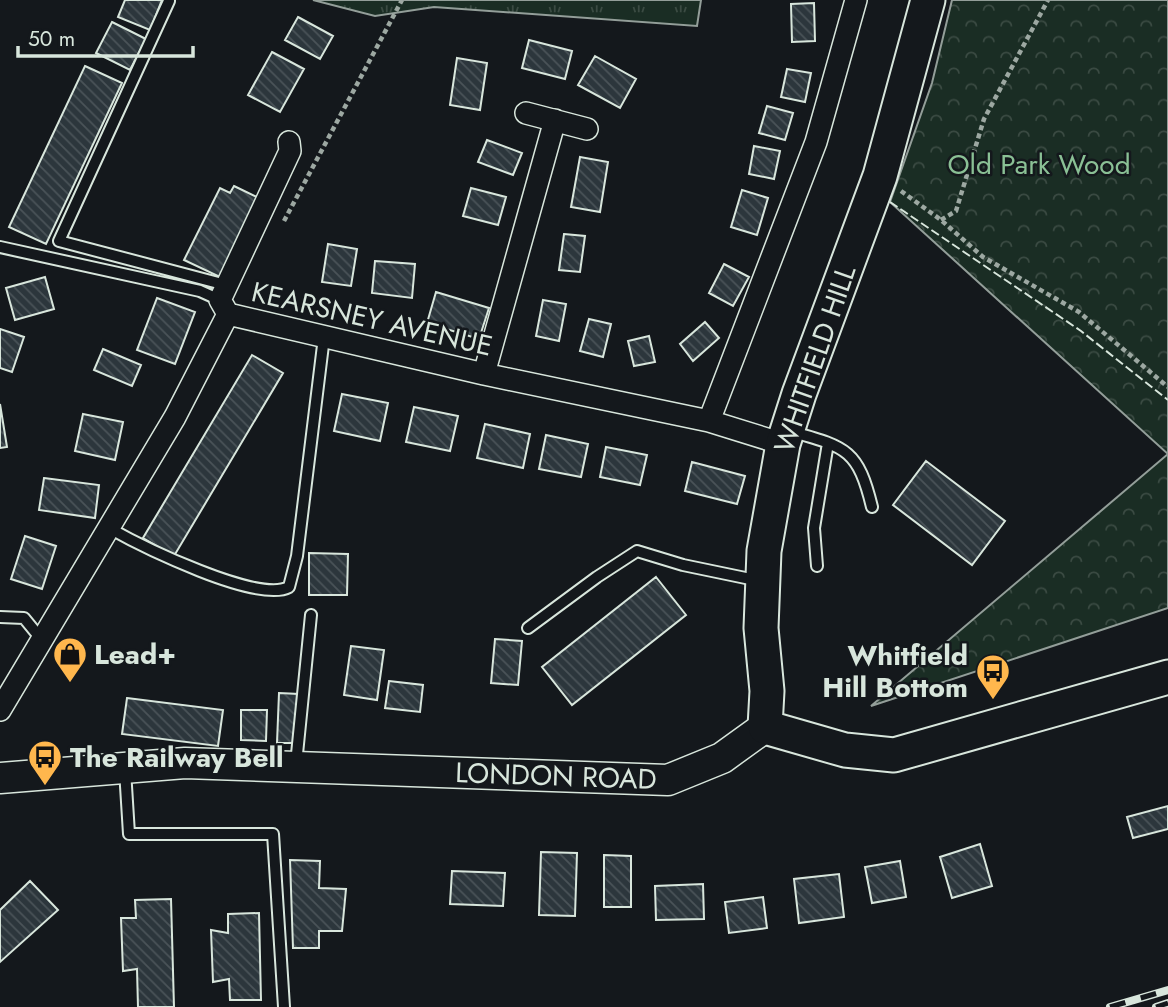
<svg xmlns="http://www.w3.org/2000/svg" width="1168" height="1007" font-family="Jost,sans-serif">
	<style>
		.forest { fill: url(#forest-crowns); stroke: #939e99; stroke-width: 2 }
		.park { fill: url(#park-tufts); stroke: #939e99; stroke-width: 2 }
		.building { fill: url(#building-back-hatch); stroke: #d8e6dc; stroke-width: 2 }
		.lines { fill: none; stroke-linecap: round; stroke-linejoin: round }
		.lane-casing { stroke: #d8e6dc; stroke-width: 14 }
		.street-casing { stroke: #d8e6dc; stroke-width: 24 }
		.secondary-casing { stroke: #d8e6dc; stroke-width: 33 }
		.primary-casing { stroke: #d8e6dc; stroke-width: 37 }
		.path { stroke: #9da8a2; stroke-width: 4.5; stroke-dasharray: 5 3.5; stroke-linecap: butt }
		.lane { stroke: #14181c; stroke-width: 10 }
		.street { stroke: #14181c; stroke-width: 21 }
		.secondary { stroke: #14181c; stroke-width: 30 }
		.primary { stroke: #14181c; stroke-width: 33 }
		.rail-casing { stroke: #d8e6dc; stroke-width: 8 }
		.rail { stroke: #14181c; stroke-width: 5; stroke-dasharray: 16; stroke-linecap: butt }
		.fence { stroke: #d8e6dc; stroke-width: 2; stroke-dasharray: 9 3.5; stroke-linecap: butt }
		.labels { text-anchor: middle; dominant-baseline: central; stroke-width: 5; stroke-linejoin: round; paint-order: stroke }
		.park-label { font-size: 28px; fill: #8ac095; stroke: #14181c }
		.street-label { font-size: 28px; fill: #d8e6dc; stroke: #14181c }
		.poi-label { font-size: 28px; font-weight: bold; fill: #d8e6dc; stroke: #14181c; text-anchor: start }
	</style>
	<defs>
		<pattern id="forest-crowns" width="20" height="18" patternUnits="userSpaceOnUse" patternTransform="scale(1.75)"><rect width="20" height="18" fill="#1a2d24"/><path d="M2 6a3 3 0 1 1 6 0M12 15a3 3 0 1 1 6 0" fill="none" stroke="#3b4b43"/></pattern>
		<pattern id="park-tufts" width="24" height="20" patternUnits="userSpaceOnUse" patternTransform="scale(1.75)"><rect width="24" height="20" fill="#1a2d24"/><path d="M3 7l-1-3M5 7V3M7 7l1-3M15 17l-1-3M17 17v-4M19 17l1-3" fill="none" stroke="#3b4b43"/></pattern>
		<pattern id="building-back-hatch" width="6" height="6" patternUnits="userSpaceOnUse" patternTransform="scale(1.75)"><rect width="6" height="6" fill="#2c363c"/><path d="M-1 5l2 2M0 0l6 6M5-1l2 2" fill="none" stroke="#4a5358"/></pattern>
	</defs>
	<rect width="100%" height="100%" fill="#14181c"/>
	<path class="forest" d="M952,0H1168V608L871,706L1168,454L890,202L932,83Z"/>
	<path class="park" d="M313,0H701L697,26L434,7L375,16Z"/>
	<path class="building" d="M125,0H162L150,30L118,17Z
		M814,3L815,41L792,42L791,4Z
		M298,17L333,36L320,59L285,40Z
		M112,22L146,39L130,70L96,53Z
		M529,40L572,51L565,79L522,68Z
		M272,52L304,69L280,112L248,95Z
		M595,56L636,79L620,108L578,85Z
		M457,58L487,63L480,110L450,105Z
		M85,66L122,83L46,244L9,227Z
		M787,69L811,73L805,102L781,97Z
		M767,106L793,113L785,140L759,133Z
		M487,140L522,153L513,175L478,162Z
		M754,146L780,151L774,179L749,174Z
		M580,157L608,162L600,212L571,207Z
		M234,186L261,199L222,278L184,260L220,188L230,193Z
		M471,188L506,197L498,225L463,216Z
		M742,190L768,198L757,235L731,227Z
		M564,234L585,236L580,272L559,270Z
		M328,244L357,249L351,286L322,282Z
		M375,261L415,264L412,298L372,293Z
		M724,264L749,277L733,306L709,293Z
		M45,277L54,309L15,320L6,288Z
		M436,292L489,308L479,339L427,323Z
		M157,298L195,312L175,364L137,350Z
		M543,300L566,304L559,341L536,336Z
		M589,319L611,324L603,357L580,351Z
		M705,322L719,338L693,361L680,344Z
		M0,329L24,337L12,372L0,368Z
		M649,336L655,362L634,366L628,341Z
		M103,349L141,365L132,386L94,370Z
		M252,355L283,373L174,556L143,538Z
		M342,394L388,403L380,441L334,431Z
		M0,404L7,447L0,448Z
		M414,407L458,416L450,451L406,442Z
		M83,414L123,422L115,460L75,451Z
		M485,424L530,434L523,468L477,458Z
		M546,435L588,444L581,477L539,469Z
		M606,447L647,455L640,485L600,477Z
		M926,461L1005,521L972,565L893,505Z
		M692,462L745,476L737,504L685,491Z
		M44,478L99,485L95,518L39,510Z
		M25,536L56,546L42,589L11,579Z
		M309,553L348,554L347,595H309Z
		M656,577L686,615L572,705L542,667Z
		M495,639L522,641L518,685L491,683Z
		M351,646L384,650L377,700L344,695Z
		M389,681L423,685L420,712L385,708Z
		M279,693L299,694L297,743H277Z
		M127,698L223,710L218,746L122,734Z
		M241,710H267L266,741L241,740Z
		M1168,806V829L1133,838L1127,817Z
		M980,844L992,886L952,898L940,857Z
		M541,852L577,853L575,916L539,915Z
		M604,855L631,856V907H604Z
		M290,860L320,861L319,888L346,889L342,931H319V948H293Z
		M900,861L906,897L872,903L865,867Z
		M452,871L505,873L503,906L450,904Z
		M839,874L844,917L799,923L794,879Z
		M30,881L58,910L0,962V910Z
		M703,884L704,919L656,920L655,886Z
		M763,897L767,928L729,933L725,902Z
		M171,899L174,1007H138L137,969L123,971L121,918H136L135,900Z
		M259,913L261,1000H230L229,979L213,982L211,930L228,933V914Z"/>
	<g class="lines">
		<g class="lane-casing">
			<path id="lane" d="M169,1L59,241L226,285
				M0,247L200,291L220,300
				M790,431C846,447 858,449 872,507
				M109,528C141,546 258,604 289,587L297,556L324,337
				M817,566L814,528L828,443
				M0,617L24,618L42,640
				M528,628L597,577L637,551L683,565L760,581
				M296,764L311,615
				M125,770L129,834H273L284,1007"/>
		</g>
		<g class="street-casing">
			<path id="street" d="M526,113L587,129
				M228,314L220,300L290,151L289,142
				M484,374L555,120
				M709,421L816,142L856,0
				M0,710L175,417L228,314L484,374L709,421L783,444"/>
		</g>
		<g class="secondary-casing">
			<path id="secondary" d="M0,778L185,763L668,780L722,758L765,727"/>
		</g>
		<g class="primary-casing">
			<path id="primary" d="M928,0L880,176L799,394L783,444L764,551L761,628L767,691L765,727L845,750L894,755L1168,677"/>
		</g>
		<path class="path" d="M901,191L941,220L983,257L1079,312L1168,387
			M941,220L956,211L984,119L1048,0
			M284,221L402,0"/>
		<use href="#lane" class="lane"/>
		<use href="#street" class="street"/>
		<use href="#secondary" class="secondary"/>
		<use href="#primary" class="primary"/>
		<g class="rail-casing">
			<path id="rail" d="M1110,1007L1168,990
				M1156,1007L1168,1003"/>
		</g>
		<use href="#rail" class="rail"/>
		<path class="fence" d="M890,202L1081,331L1168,400"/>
	</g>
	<defs>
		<g id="shop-pin" transform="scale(1.75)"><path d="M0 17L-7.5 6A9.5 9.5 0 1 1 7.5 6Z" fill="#ffb74d" stroke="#14181c"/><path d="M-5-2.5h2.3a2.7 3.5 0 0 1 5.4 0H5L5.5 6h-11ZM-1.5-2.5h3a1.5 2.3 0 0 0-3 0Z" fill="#111"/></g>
		<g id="bus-pin" transform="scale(1.75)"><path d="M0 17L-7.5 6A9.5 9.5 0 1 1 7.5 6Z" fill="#ffb74d" stroke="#14181c"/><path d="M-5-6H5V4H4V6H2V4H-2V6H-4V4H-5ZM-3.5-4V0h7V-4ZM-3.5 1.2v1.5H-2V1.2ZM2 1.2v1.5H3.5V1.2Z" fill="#111"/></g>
	</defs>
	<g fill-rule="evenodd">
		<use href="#shop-pin" x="70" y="654"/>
		<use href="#bus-pin" x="993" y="671"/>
		<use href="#bus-pin" x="45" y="757"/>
	</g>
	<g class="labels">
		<g class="park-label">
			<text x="1039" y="164">Old Park Wood</text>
		</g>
		<g class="street-label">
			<text transform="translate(372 319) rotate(13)">KEARSNEY AVENUE</text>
			<text transform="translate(815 359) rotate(-71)">WHITFIELD HILL</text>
			<text transform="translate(556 776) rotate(2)">LONDON ROAD</text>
		</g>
		<g class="poi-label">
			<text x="94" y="654">Lead+</text>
			<text x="968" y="655" text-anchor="end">Whitfield<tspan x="968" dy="32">Hill Bottom</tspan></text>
			<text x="70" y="757">The Railway Bell</text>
		</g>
	</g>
	<path d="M18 46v10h175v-10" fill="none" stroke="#d8e6dc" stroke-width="3.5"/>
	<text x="28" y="46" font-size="21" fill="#d8e6dc" stroke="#14181c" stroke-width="5" paint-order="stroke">50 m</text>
</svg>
